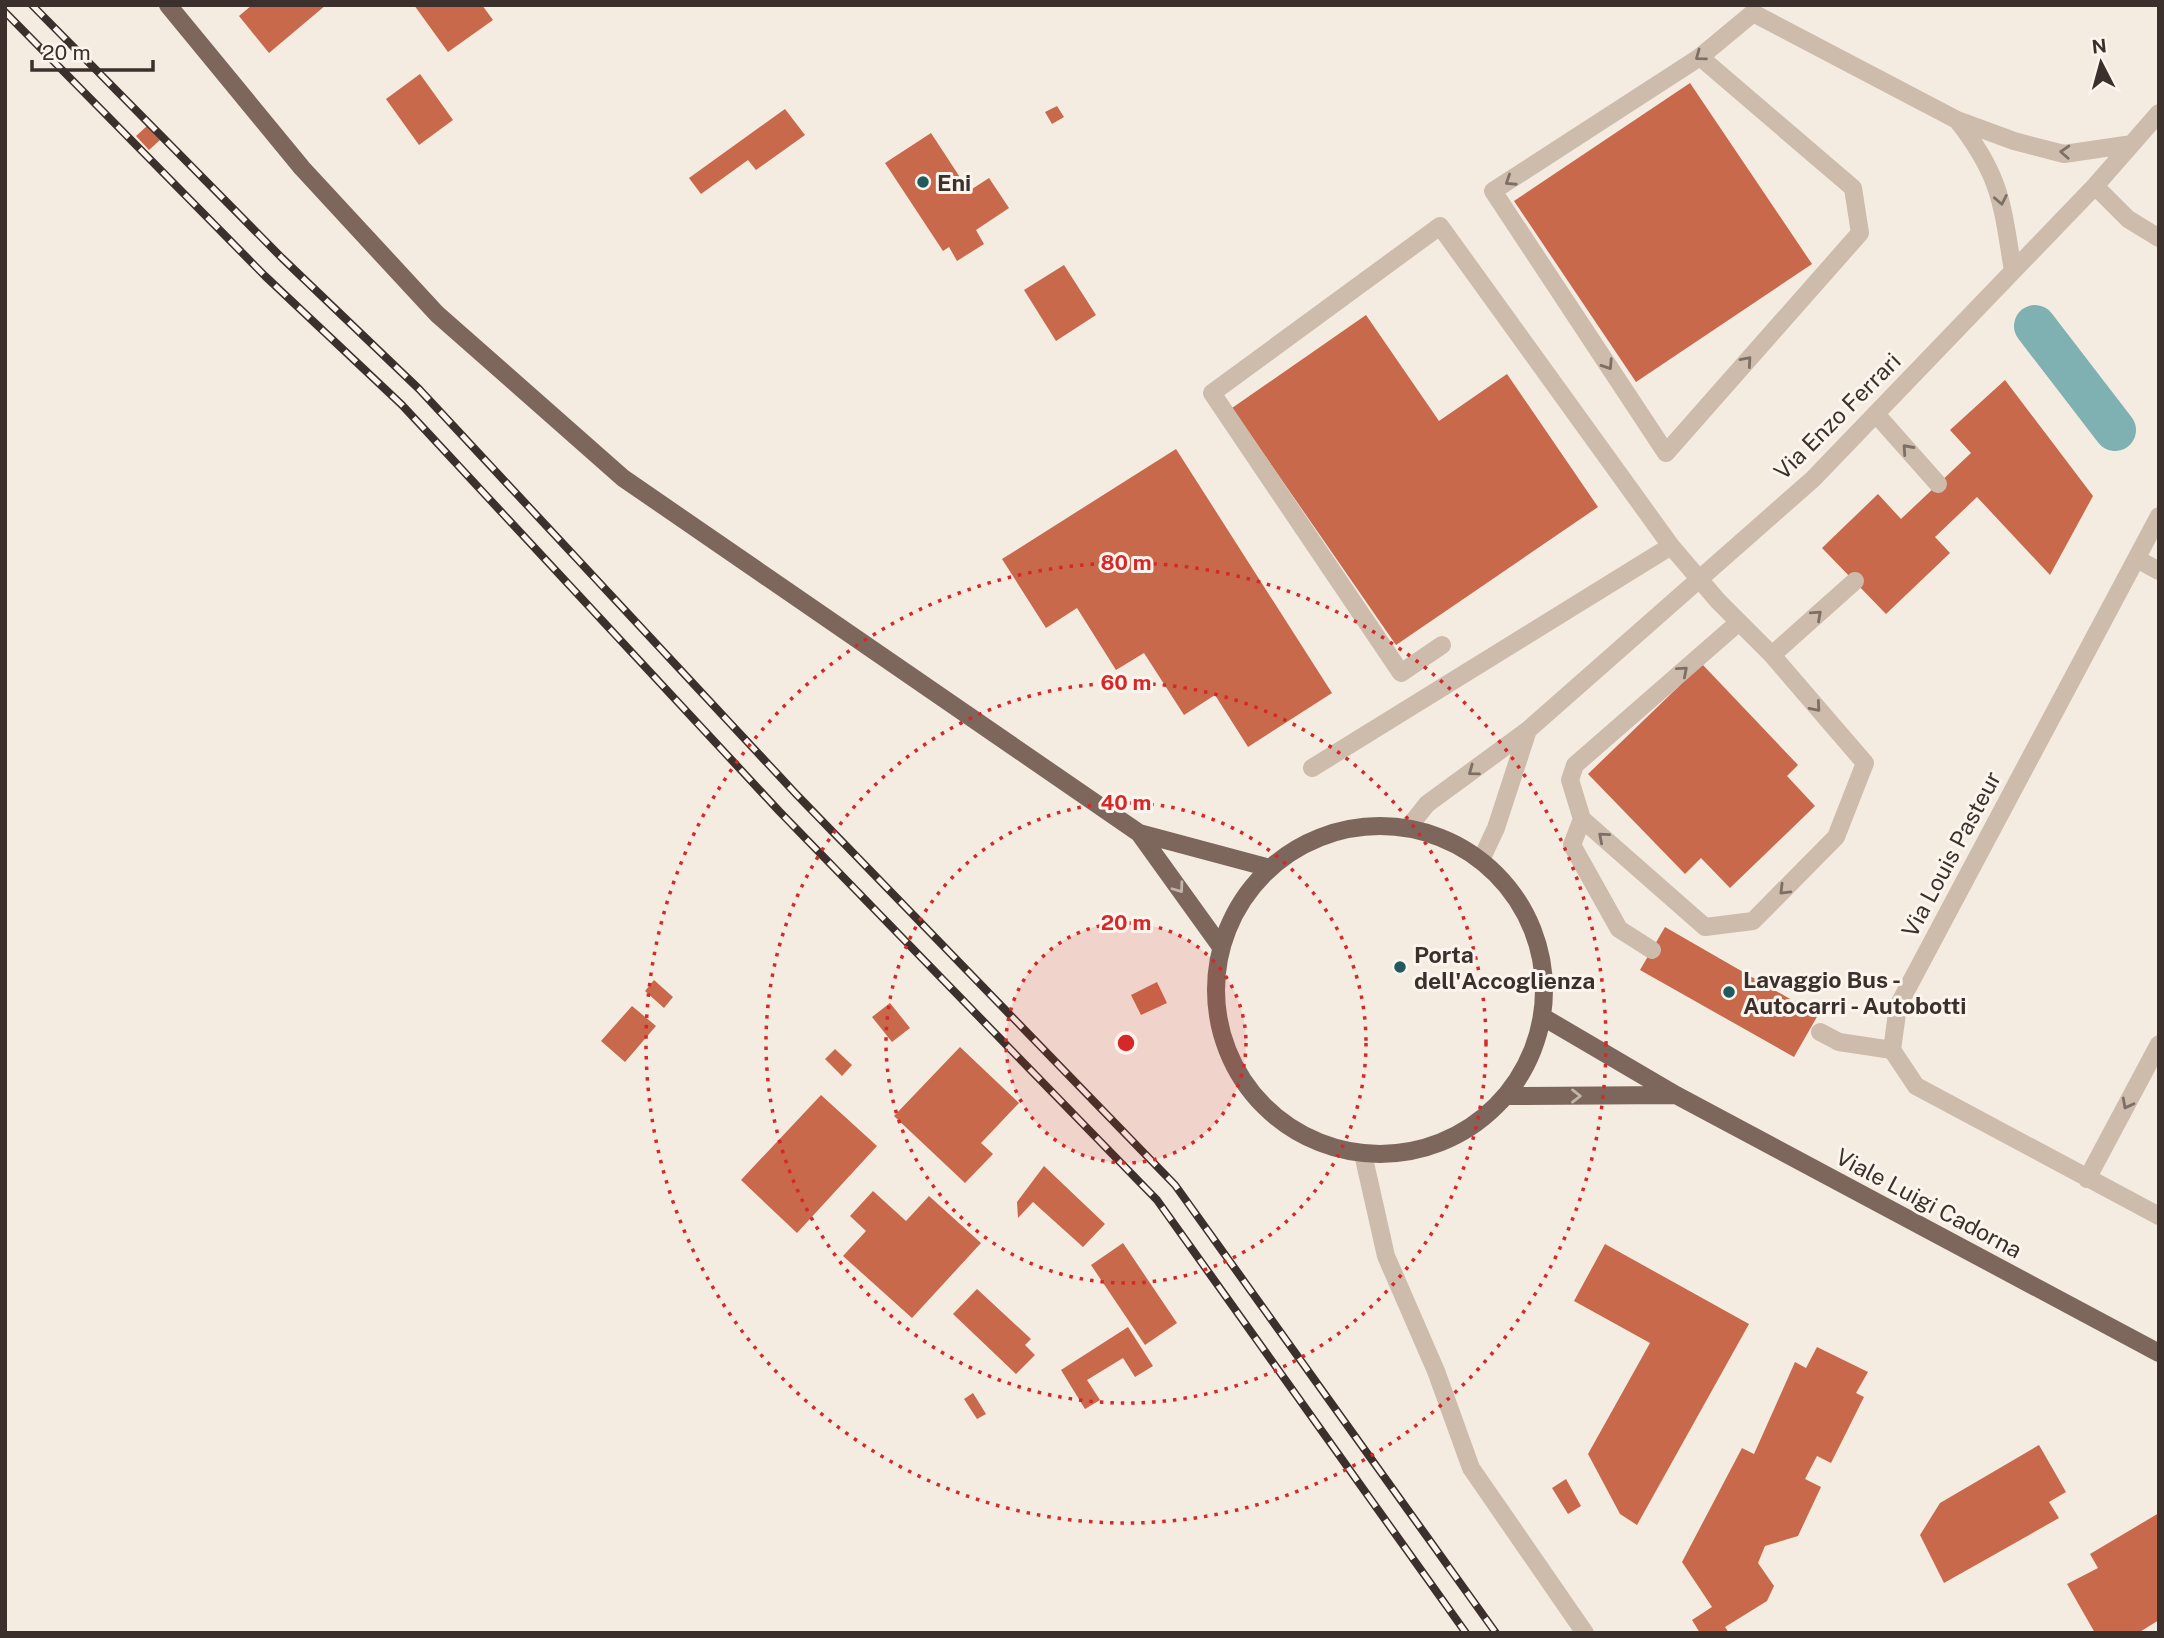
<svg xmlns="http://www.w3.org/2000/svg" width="2164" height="1638" font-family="'Public Sans',sans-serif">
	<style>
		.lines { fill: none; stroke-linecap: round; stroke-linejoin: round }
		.canal { stroke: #7fb0b2; stroke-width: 42 }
		.building { fill: #c8694b }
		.service { stroke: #cdbbac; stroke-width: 18 }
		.minor { stroke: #cdbbac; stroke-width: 18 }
		.primary { stroke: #7d675c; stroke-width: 18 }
		.rail-casing { stroke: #3b302b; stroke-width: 8 }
		.rail { stroke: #fbf5ee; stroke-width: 5; stroke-dasharray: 16; stroke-linecap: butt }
		.oneway { stroke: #7d6f65 }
		.oneway2 { stroke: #c2b5ac }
		.ring { fill: none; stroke: #d62828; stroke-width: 3.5; stroke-dasharray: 3.5 7 }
		.poi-dot { fill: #1f5a5e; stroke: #fbf5ee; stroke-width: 2.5 }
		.labels { text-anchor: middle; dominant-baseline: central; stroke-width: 6; stroke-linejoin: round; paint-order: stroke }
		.poi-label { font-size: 23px; font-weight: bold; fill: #3b302b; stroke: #fbf5ee; text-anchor: start }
		.street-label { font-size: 23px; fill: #3b302b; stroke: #fbf5ee }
		.centre { fill: #d62828; stroke: #fbf5ee; stroke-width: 3.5 }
		.ring-label { font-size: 21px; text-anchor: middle; font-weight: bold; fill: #d62828; stroke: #fbf5ee; stroke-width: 6; stroke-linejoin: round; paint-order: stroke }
	</style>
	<rect width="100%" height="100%" fill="#f4ebe1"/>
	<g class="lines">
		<path class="canal" d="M2035,326L2115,430"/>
	</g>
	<path class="building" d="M252,5H326L269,53L239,16Z
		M414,5H482L493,20L448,52Z
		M420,74L453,120L419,145L386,99Z
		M1690,83L1812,264L1636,382L1514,201Z
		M1057,106L1064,117L1052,124L1045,112Z
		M785,109L805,135L756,170L748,160L701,194L689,178Z
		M147,126L160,140L149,150L136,136Z
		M931,133L969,191L989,178L1009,208L976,230L984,244L957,261L949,247L943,251L885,163Z
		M1064,265L1096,315L1056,341L1024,290Z
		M1366,315L1439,421L1507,374L1598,507L1396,645L1232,408Z
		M2005,380L2093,496L2050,575L1977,497L1935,537L1950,553L1886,614L1822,548L1878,494L1901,519L1971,453L1950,430Z
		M1176,449L1332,693L1248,747L1215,695L1184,715L1144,653L1116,670L1077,608L1046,628L1002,559Z
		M1702,664L1798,765L1787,776L1815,806L1730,888L1701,858L1685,874L1588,774Z
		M1665,927L1818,1015L1794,1057L1640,970Z
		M654,980L673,997L664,1008L645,991Z
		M1157,982L1167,1003L1141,1015L1131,995Z
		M890,1003L910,1028L892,1042L872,1017Z
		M632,1006L656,1026L625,1062L601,1041Z
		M960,1047L1019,1103L981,1143L993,1154L965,1183L894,1116Z
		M835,1049L852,1065L842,1076L825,1059Z
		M821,1095L877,1146L797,1233L741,1180Z
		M1044,1166L1105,1224L1083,1247L1033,1202L1018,1218L1017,1202Z
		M873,1191L906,1221L929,1196L981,1243L912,1318L843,1256L866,1231L850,1216Z
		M1123,1243L1177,1323L1145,1345L1091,1265Z
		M1605,1244L1749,1324L1637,1525L1620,1514L1588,1454L1650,1343L1574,1301Z
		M977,1289L1031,1339L1025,1345L1035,1355L1016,1374L953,1314Z
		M1128,1327L1153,1366L1135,1377L1123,1358L1087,1380L1100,1400L1085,1409L1061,1370Z
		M1817,1347L1868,1372L1856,1393L1864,1397L1831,1463L1817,1456L1805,1479L1821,1487L1798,1536L1765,1546L1758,1563L1774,1586L1767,1601L1725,1627L1729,1633H1700L1692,1620L1712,1607L1682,1562L1742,1448L1754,1454L1795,1362L1806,1368Z
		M973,1393L986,1414L977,1419L964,1399Z
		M2039,1445L2066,1492L2049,1502L2059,1518L1944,1583L1920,1535L1940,1503Z
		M1566,1479L1581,1506L1568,1514L1552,1488Z
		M2159,1513V1620L2138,1633H2095L2067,1584L2098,1568L2090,1554Z"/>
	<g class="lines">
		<path class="service" d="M1700,57L1853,188L1860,233L1666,453L1493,191L1700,57L1753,13
			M1876,414L1938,484
			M1739,622L1575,765L1570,780L1582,819L1705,927L1753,921L1836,837L1865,763L1772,655
			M1442,645L1401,673L1212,393L1440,226L1671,546
			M1312,768L1671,546L1718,601L1772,655L1855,581
			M1582,819L1572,845L1619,929L1652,950
			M1820,1032L1839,1042L1892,1050"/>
		<path class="minor" d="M1753,13L1957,120L2014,141L2064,154L2132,144
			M1957,120C2001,176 2002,203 2013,271
			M2095,186L2128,219L2159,238
			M2159,516L1898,1006L1892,1050L1916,1086L2159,1216
			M2137,559L2159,571
			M1408,828L1427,804L1528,730L1813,479L2095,186L2159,113
			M1481,860L1496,828L1528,730
			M1363,1154L1386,1256L1436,1371L1471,1468L1585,1633
			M2087,1179L2159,1044"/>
		<path class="primary" d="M168,5L302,168L437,314L623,478L1139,833L1270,868
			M1216 990a164 164 0 1 1 328 0a164 164 0 1 1-328 0Z
			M1139,833L1221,947
			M1543,1017L1676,1095L2159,1353
			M1507,1096L1675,1095"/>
		<g class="rail-casing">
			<path id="rail" d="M32,5L282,258L419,389L796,794L1175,1185L1496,1633
				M5,12L265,276L402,405L779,811L1157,1200L1466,1633"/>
		</g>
		<use href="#rail" class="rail"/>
	</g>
	<defs><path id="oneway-chevron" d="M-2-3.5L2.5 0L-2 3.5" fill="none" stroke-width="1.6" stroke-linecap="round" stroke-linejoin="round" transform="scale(1.75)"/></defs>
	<g class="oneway">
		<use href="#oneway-chevron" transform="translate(1700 56) rotate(143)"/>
		<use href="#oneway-chevron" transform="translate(2065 152) rotate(-177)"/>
		<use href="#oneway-chevron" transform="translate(1510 181) rotate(147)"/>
		<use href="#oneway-chevron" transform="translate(2001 200) rotate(79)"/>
		<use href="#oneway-chevron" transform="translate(1747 361) rotate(-49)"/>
		<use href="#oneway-chevron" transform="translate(1608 365) rotate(57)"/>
		<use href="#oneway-chevron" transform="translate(1907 449) rotate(-132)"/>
		<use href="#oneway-chevron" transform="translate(1817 615) rotate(-42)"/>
		<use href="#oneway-chevron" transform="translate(1683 671) rotate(-41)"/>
		<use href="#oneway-chevron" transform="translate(1816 707) rotate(49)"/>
		<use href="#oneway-chevron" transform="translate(1473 771) rotate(144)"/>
		<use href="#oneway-chevron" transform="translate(1603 837) rotate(-139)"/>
		<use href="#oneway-chevron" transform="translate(1784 890) rotate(135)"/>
		<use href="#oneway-chevron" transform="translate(2127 1104) rotate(118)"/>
	</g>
	<g class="oneway2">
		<use href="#oneway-chevron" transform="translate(1179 888) rotate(54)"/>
		<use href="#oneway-chevron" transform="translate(1576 1096)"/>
	</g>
	<circle cx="1126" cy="1043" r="120" fill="#d62828" fill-opacity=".12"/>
	<g class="ring">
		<circle cx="1126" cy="1043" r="120"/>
		<circle cx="1126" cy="1043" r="240"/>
		<circle cx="1126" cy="1043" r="360"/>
		<circle cx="1126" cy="1043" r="480"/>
	</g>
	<g class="poi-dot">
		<circle cx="923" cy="182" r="7"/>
		<circle cx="1400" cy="967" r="7"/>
		<circle cx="1729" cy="992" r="7"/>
	</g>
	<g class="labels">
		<g class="poi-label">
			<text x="937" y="182">Eni</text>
			<text x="1414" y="954">Porta<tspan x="1414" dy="26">dell'Accoglienza</tspan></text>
			<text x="1743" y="979">Lavaggio Bus -<tspan x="1743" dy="26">Autocarri - Autobotti</tspan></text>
		</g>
		<g class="street-label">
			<text transform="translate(1837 416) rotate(-45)">Via Enzo Ferrari</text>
			<text transform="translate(1951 854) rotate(-62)">Via Louis Pasteur</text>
			<text transform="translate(1929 1203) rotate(28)">Viale Luigi Cadorna</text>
		</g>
	</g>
	<circle cx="1126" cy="1043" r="10" class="centre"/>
	<g class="ring-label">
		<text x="1126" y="570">80 m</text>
		<text x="1126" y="690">60 m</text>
		<text x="1126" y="810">40 m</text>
		<text x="1126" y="930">20 m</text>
	</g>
	<rect width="2164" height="1638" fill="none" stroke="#3b302b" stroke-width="14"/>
	<g transform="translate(2101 63) rotate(354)" stroke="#fbf5ee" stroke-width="5" paint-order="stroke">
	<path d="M0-5L12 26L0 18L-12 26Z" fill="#3b302b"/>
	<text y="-10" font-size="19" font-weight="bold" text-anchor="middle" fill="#3b302b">N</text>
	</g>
	<path d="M32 60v10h121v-10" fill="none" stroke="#3b302b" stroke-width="3.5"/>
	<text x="42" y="60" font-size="21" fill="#3b302b" stroke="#fbf5ee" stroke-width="5" paint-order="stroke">20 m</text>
</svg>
